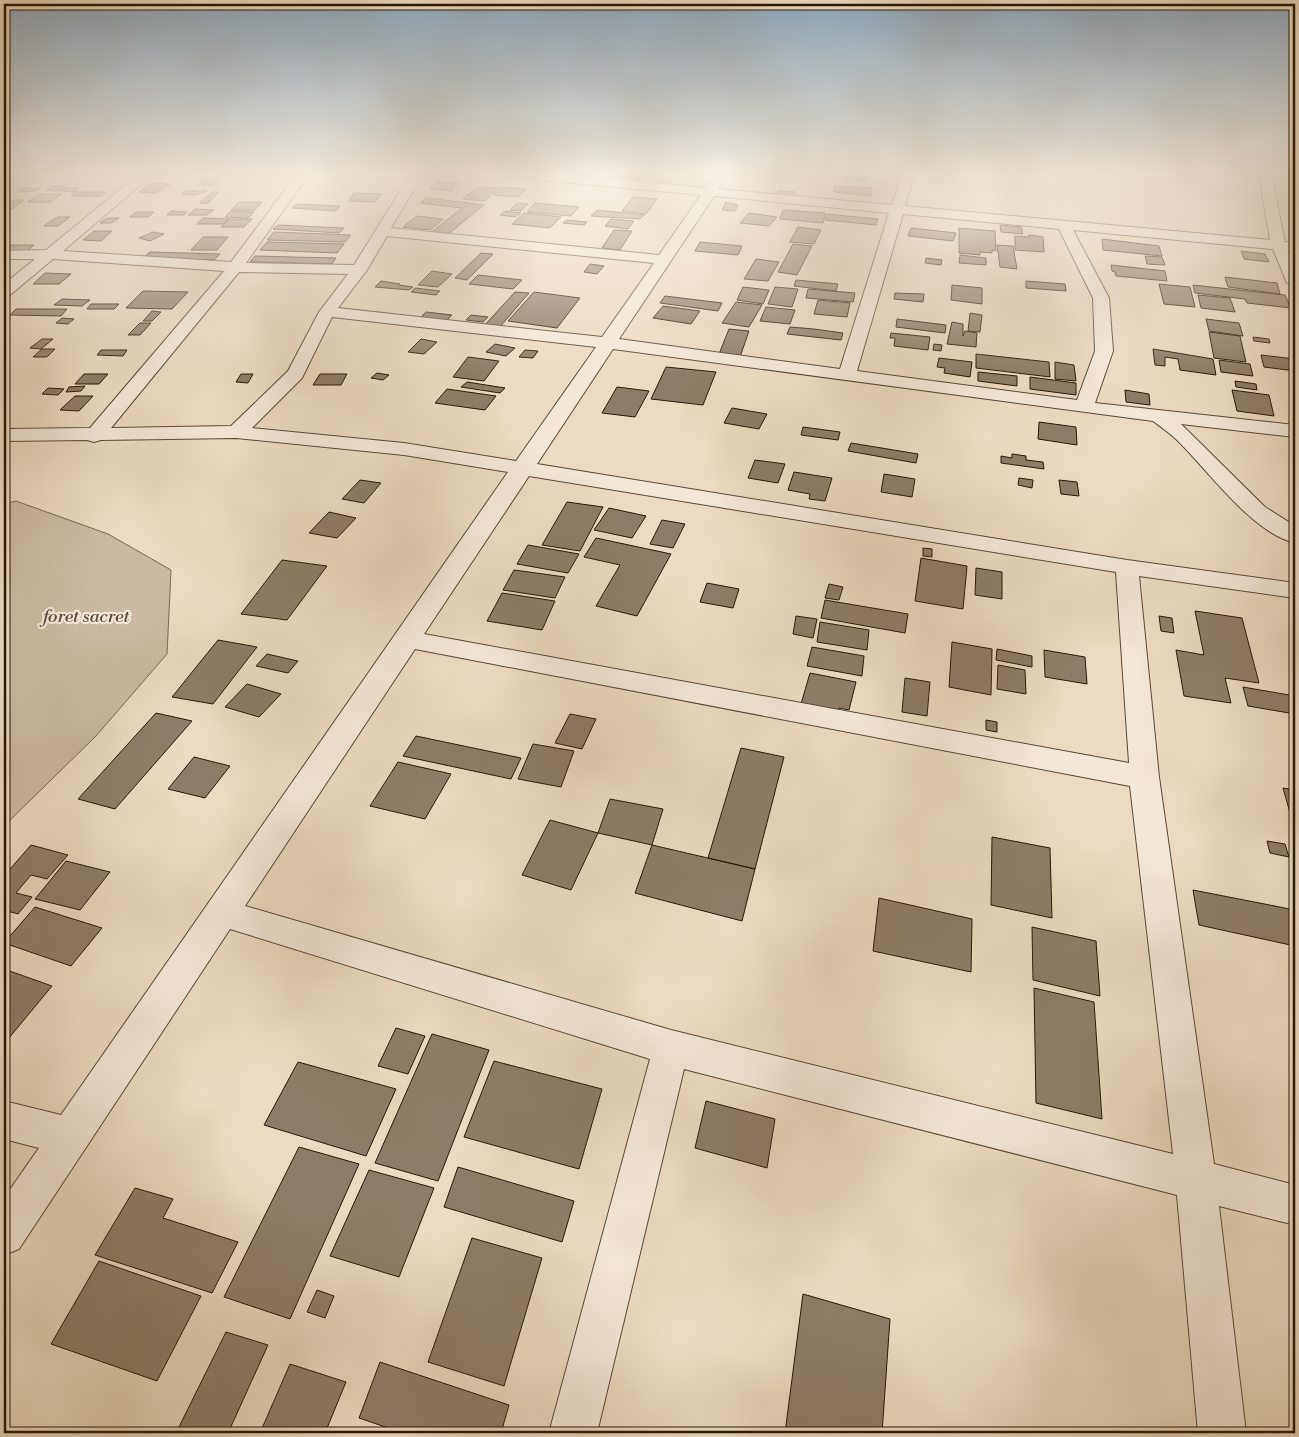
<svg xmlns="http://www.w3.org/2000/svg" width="1299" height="1437" font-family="'Libre Bodoni',serif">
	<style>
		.green { fill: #cbbaa0; stroke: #7a6952 }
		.building { fill: #8e7d66; stroke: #281805 }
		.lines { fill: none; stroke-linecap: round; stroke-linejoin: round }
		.minor-casing { stroke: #594934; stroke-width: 2 }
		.minor { fill: #f3e8d6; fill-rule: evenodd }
		.labels { text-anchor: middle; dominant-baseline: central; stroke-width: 4.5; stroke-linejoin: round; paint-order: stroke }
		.park-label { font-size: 18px; font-style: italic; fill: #594934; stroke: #f3e8d6 }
	</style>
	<rect width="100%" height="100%" fill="#ecdbc0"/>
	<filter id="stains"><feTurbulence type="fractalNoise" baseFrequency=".004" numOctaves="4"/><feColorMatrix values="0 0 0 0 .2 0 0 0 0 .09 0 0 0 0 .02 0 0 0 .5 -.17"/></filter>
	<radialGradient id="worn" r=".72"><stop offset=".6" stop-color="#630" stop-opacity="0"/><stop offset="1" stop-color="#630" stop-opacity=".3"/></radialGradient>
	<path class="green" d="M16,501L108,534L171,570L167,654L96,736L4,826V504Z"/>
	<path class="building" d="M556,174H598L595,177Z
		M847,174H870L868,181L845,179Z
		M614,175L643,177L640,182L610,180Z
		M661,177L673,178L669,184L656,183Z
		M203,180H219L214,185H198Z
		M437,182L459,183L452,191L430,189Z
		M153,183L170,184L156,193L139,192Z
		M53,186H65L58,191L46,190Z
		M835,186L872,188L871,196L834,192Z
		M477,187L498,188L485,201L463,199Z
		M501,187L526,189L518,197L493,195Z
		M22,188H40L36,191L17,192Z
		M65,188H79L74,192L60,191Z
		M185,191H207L195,195L181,194Z
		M778,191L796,192L794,196L776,194Z
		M76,192H106L101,196H71Z
		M212,192H219L208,203H200Z
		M354,193L381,194L375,202L349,201Z
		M39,194H61L51,202H28Z
		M633,197L657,199L646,214L622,211Z
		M427,198L484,205L447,235L430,233L462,208L420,203Z
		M14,200H24L12,209H4Z
		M239,202H262L255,210H231Z
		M726,202L738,205L735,211L722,210Z
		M517,203L528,204L521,211L510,210Z
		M535,203L579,207L571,216L527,212Z
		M297,204L340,206L336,211L292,208Z
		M195,209L214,210L207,215H188Z
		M597,210L644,215L640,219L591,216Z
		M783,210L825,213L823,223L780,219Z
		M171,211L187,212L184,215H167Z
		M231,211L254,212L248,218L225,217Z
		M505,211L521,213L516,217L500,215Z
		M136,212H154L148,217H130Z
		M524,213L561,217L550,228L512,224Z
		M749,213L777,217L769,226L740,223Z
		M827,214L878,219L876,225L825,220Z
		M417,216L443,219L430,230L403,227Z
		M57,217H70L58,226H44Z
		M107,218H119L111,223H100Z
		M203,218L229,219L223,224H197Z
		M229,219H252L244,227H221Z
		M611,219L634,221L628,229L605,226Z
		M567,220L587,222L584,225L563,223Z
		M278,225L344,228L339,233L273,229Z
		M1000,225L1021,227L1023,234L1001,232Z
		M798,227L821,230L814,244L790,242Z
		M911,228L956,233L953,241L908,236Z
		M959,228L995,231L996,251L992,250V253L980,252V255L959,253Z
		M614,230L632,231L620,250L602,248Z
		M94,231H112L101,241L83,240Z
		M153,232L164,234L150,241L139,238Z
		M274,232L351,235L345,242L267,240Z
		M1029,235L1043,237L1044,252L1015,250V236L1029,237Z
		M203,237H228L217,250H191Z
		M1102,239L1159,246L1162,256L1103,250Z
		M267,242L344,244L337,253L260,250Z
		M700,242L742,246L738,255L695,251Z
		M793,244L812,246L797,275L778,272Z
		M10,245H34L26,253H4Z
		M997,245L1013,246L1017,269L1000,267Z
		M1241,251L1265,254L1269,262L1244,259Z
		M150,252L220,254L214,260L143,258Z
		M481,253L493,254L467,280L455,278Z
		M960,255L986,258V265L959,263Z
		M255,256L336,258L332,264L250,262Z
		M1145,256L1162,257L1165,265L1147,264Z
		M926,258L942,260L941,265L925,263Z
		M756,259L779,262L768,281L744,279Z
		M590,264L604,266L597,274L584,272Z
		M1111,265L1165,271L1167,281L1116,276L1115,272L1112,271Z
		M432,271L452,274L438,287L418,285Z
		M45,273L71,274L59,284H33Z
		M478,275L522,280L513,289L469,284Z
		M1225,277L1277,283L1280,294L1228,287Z
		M796,280L838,284L836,291L794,286Z
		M381,281L400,284L399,285L413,287L409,290L375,287Z
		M1026,281L1065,284L1066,291L1026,288Z
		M1159,284L1190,287L1195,307L1164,304Z
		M952,285L982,288V304L951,300Z
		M1193,285L1285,295L1291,308L1247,303L1245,299L1195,293Z
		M743,287L769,290L763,304L737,300Z
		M775,287L798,289L792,307L768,304Z
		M415,288L440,291L436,295L411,292Z
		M808,289L855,293L853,302L806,298Z
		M143,291L188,292L172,309L126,308Z
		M515,292L529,293L499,328L484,326Z
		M534,292L580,298L557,328L508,321Z
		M895,293L924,294L923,302L894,299Z
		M1198,295L1230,298L1235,312L1201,308Z
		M665,296L722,303L718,311L660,303Z
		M62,299L90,300L82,306L54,305Z
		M818,300L850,303L847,317L814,314Z
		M736,302L762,305L749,327L722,323Z
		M91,304H119L114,309H87Z
		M663,306L700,311L691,324L653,318Z
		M766,307L795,310L790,324L760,321Z
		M16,309H67L61,316L10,315Z
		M152,311L161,312L152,321H143Z
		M426,312L452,315L446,321L420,318Z
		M970,313L982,315L980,332L968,331Z
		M471,315L488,317L483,322L466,320Z
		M62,318L74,319L68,324L56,323Z
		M897,319L946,325L945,333L896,327Z
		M1206,319L1239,323L1243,336L1209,331Z
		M952,322L963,324V336L965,331L977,333L976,347L947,344Z
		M140,323H151L140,335H128Z
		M790,327L814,329L843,333L841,340L787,334Z
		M729,329L749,331L740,357L719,354Z
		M1209,332L1240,336L1246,362L1214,358Z
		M891,333L930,337L928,350L894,346L895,338H890Z
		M1253,337L1269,339L1270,343L1254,341Z
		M42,339H53L41,349L30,348Z
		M421,339L437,342L424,354L408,352Z
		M495,344L515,348L506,356L486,352Z
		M934,344L942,345L941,351L933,350Z
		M42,349H55L47,357H33Z
		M1153,349L1213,359L1216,375L1180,370L1178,359L1165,357V366L1155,365Z
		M101,350H127L123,356L97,355Z
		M525,350L538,351L533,358L519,357Z
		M976,354L1049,362L1050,377L976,368Z
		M1261,355L1295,359V371L1264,367Z
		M468,357L499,361L484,381L453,377Z
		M939,358L972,362L970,377L944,373L945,368L937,367Z
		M1219,360L1250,364L1253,376L1221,372Z
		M1055,362L1074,365L1076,381L1055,379Z
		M666,367L716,372L703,405L651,399Z
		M978,372L1017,376V386L978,381Z
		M377,373L389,375L383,380L371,378Z
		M84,374H108L99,384H75Z
		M241,374H253L248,383L236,382Z
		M320,374H347L341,385H313Z
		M1030,377L1076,383V395L1030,389Z
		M1235,381L1256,384L1257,390L1236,387Z
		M467,382L505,388L500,393L461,387Z
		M85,386L81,391L66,392L69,387Z
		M617,387L649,391L635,417L602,413Z
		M48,388L64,389L58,395L42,394Z
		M447,389L496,396L485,410L435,403Z
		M1125,390L1149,394L1150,405L1126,402Z
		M1232,390L1269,395L1274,416L1237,411Z
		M75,396H93L79,411L60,410Z
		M732,408L767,414L759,429L724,423Z
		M1039,422L1076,427L1077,445L1038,439Z
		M803,427L840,432L838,440L801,435Z
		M851,443L918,454L916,463L848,451Z
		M1012,454L1026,456V460L1043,462L1044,469L1001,463V456L1012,458Z
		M755,460L785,464L778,483L748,478Z
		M794,472L832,478L825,501L809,499L810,494L788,490Z
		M884,474L915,479L912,497L881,492Z
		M1019,478L1033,480L1032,488L1018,485Z
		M360,480L381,483L364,503L342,499Z
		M1059,480L1077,482L1079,496L1061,494Z
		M567,502L603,507L580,551L542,545Z
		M609,508L646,516L632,538L594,530Z
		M329,512L356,518L337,538L309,533Z
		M662,520L685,524L673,548L650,544Z
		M596,538L671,554L637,616L596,606L620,565L584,557Z
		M528,545L579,554L568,573L517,564Z
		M923,548L932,549V557L923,556Z
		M921,558L967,566L963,609L915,601Z
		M282,560L327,566L287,620L241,614Z
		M976,568L1002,572V599L975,595Z
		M514,570L565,577L555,598L503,590Z
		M707,583L739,589L733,608L700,602Z
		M829,584L843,587L839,600L825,598Z
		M502,593L555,601L542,630L487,621Z
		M825,600L908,614L905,633L821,618Z
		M1195,611L1242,618L1259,683L1225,678L1231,703L1184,696L1176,650L1204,655Z
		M796,616L817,619L813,638L793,634Z
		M1159,616L1172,618L1174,633L1161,631Z
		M820,622L869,630L867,650L817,642Z
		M218,640L257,647L213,704L172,697Z
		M952,642L992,649L991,695L949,687Z
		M812,647L864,656L862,676L807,666Z
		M997,649L1032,656V667L996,660Z
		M1044,650L1085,657L1087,684L1045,677Z
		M267,654L298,661L288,673L256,666Z
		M998,665L1025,670L1026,694L997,689Z
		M810,673L856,682L849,710L839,708L838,714L799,711Z
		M905,678L930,682L927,716L902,712Z
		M247,684L281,694L259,717L225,707Z
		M1243,687L1295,696V714L1248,706Z
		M156,713L192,721L115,809L78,799Z
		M570,714L596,719L582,749L555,743Z
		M986,720L997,722V732L986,730Z
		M416,736L521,758L511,779L403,756Z
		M533,744L574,751L561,787L518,779Z
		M741,748L784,757L755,869L708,858Z
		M194,757L230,766L205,798L168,789Z
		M398,762L451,774L425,819L370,806Z
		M1283,788L1295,790V821L1292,820Z
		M610,799L663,809L652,845L598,833Z
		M550,820L598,833L571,890L522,875Z
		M992,837L1050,848L1052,918L991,905Z
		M1267,841L1285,844L1289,857L1270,853Z
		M31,845L68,855L47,879L31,875L16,893L32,897L18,914L4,910V876Z
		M652,845L755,869L742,921L635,893Z
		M66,861L110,872L80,910L35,899Z
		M1193,890L1295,910V946L1199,925Z
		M879,898L972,919L971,972L873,951Z
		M35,907L102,928L71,966L4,943Z
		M1032,927L1096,941L1100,996L1033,980Z
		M4,969L52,986L4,1044Z
		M1034,988L1094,1002L1102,1119L1036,1103Z
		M396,1028L425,1036L408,1074L378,1066Z
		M432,1034L489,1050L438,1181L375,1163Z
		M494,1061L602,1089L579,1169L464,1137Z
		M298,1062L396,1089L366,1156L264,1125Z
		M706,1101L775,1119L767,1168L695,1148Z
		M299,1147L359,1164L290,1319L224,1297Z
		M458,1167L574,1201L562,1242L444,1207Z
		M369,1170L434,1188L399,1277L330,1256Z
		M135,1188L173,1199L163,1218L238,1242L212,1293L95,1255Z
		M472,1238L542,1258L504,1386L428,1362Z
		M99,1261L201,1296L157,1381L51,1344Z
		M317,1290L334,1296L325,1318L307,1312Z
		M803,1294L890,1319L882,1433H785Z
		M226,1332L268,1345L228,1433H176Z
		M380,1362L509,1405L501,1433H403L359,1418Z
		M290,1364L346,1382L325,1433H260Z"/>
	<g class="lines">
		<g class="minor-casing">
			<path id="minor" d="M139,174H153L63,251L231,262L297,174H309L246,263L354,265L411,174H423L391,228L659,255L701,195L519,178L513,174H558L706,188L716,174H728L718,189L892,205L902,174H914L905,206L1270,240L1259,174H1271L1285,242L1295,243V251H1288L1295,267V288L1287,283L1273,249L1073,230L1109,298L1113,351L1095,403L1295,425V437L1181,424L1265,507L1295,526V543C1252,533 1208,470 1177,440C1170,433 1161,427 1153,421L613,349L537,464L1127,560L1295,583V598L1139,576L1159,777L1214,1164L1295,1185V1225L1219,1206L1246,1433H1198L1177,1195L684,1069L597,1433H549L650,1059L230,929L19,1249L4,1255V1198L39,1148L4,1139V1101L61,1115L508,472L404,455L236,438L101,440L94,442L87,440L4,441V429L90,428L224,271L53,259L10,295L4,297V284L35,259H4V251L46,250ZM714,196L889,213L840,369L619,339ZM903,214L1059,229L1093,298L1095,351L1077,400L857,371ZM387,236L654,263L602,337L338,308L367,270ZM239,272L348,274L319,312L288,371L231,426L111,428ZM332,317L596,347L516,461L404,443L252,428L302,378ZM529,476L1116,572L1129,763L424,634ZM415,649L1130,786L1173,1154L671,1030L245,906Z"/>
		</g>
		<use href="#minor" class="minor"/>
	</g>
	<linearGradient id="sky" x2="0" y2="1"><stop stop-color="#8fa9be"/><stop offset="0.46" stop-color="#f6efe3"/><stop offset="1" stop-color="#f6efe3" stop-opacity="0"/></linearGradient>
	<rect width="1299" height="375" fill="url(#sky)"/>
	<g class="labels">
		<g class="park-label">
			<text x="86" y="616">foret sacret</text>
		</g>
	</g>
	<rect width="1299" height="1437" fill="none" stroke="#ecdbc0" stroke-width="20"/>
	<rect x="5" y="5" width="1289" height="1427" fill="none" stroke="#281805" stroke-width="2.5"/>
	<rect x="10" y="10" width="1279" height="1417" fill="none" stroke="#281805"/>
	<rect width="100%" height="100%" filter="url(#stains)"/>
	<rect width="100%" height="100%" fill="url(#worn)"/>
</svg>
